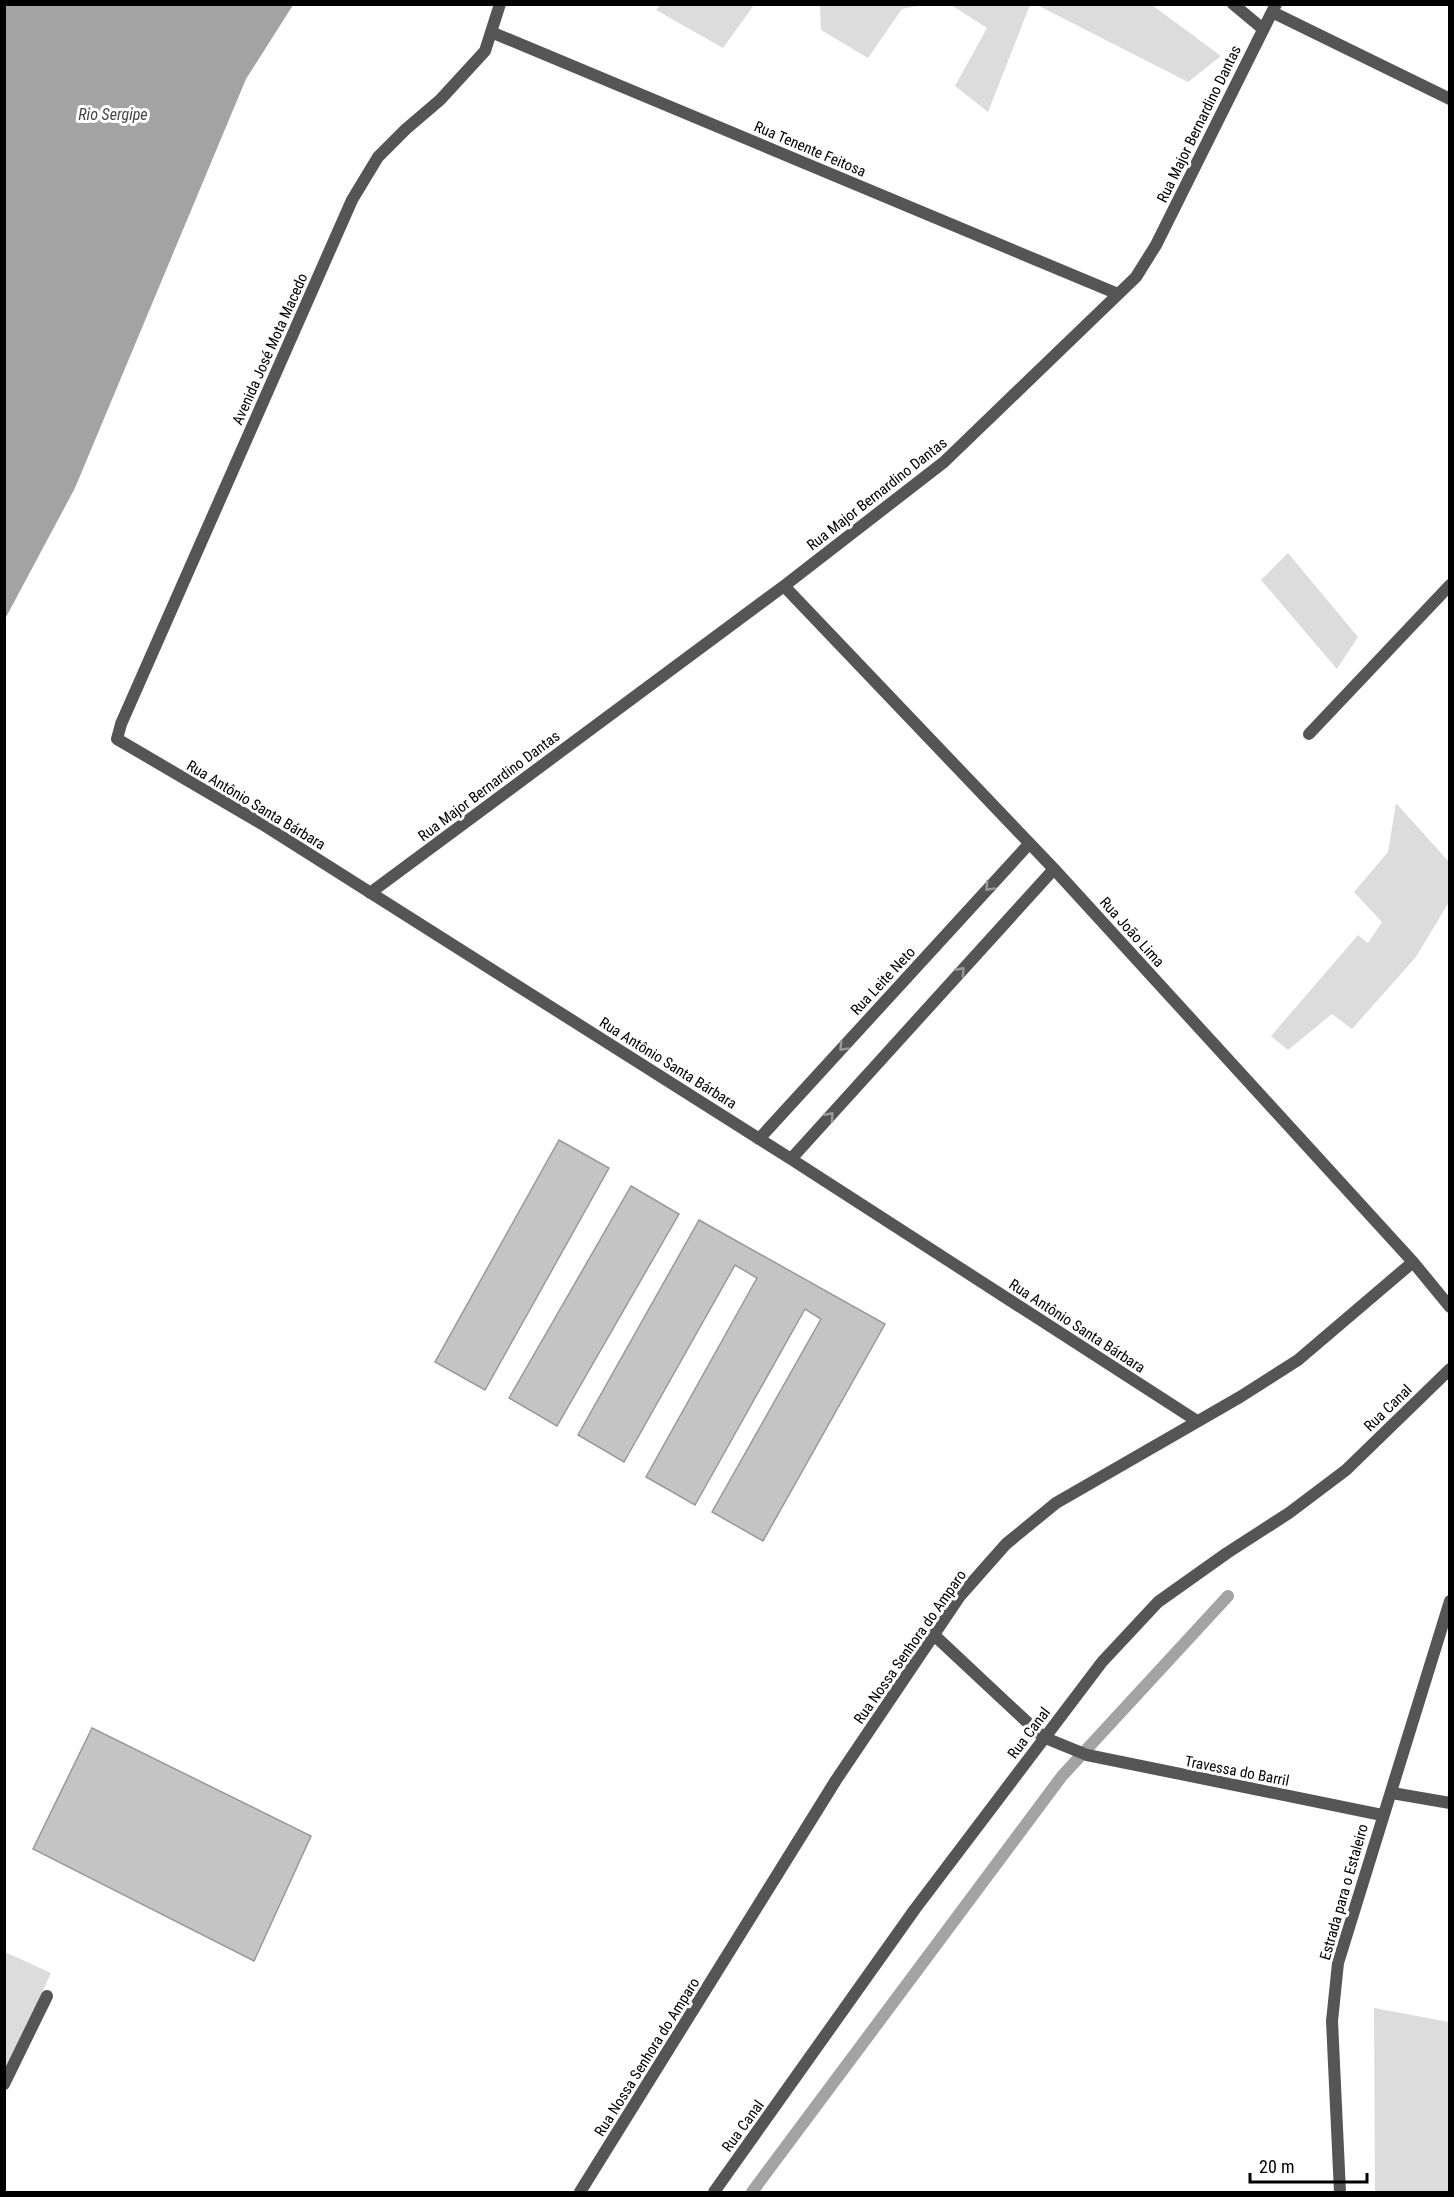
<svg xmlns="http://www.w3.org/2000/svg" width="1454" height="2197" font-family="'Roboto Condensed',sans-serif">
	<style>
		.green { fill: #dcdcdc }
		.water { fill: #a3a3a3 }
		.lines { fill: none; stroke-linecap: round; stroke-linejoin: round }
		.stream { stroke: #a3a3a3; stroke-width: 12 }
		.building { fill: #c4c4c4; stroke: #999; stroke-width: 1.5 }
		.service { stroke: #555; stroke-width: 12 }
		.minor { stroke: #555; stroke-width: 12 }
		.oneway { stroke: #999 }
		.labels { text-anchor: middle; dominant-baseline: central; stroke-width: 6; stroke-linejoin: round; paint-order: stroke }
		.street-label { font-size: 15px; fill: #000; stroke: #fff }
		.water-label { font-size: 16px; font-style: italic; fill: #444; stroke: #fff }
	</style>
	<rect width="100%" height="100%" fill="#fff"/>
	<path class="green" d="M661,4H754V5L723,48L656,10Z
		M820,5V4L922,5L902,9L868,58L821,30Z
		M951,5H1030L988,112L955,86L987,28Z
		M1037,5H1152L1221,56L1188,82Z
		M1288,553L1358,637L1337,669L1261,580Z
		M1396,803L1449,862V902L1416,957L1352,1029L1332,1014L1288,1050L1271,1036L1358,935L1368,943L1382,922L1354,892L1388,852Z
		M5,1952L51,1973L5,2073Z
		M1374,2008L1449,2022V2192H1375Z"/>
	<path class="water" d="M5,4L293,5L246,79L75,488L5,619Z"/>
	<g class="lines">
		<path class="stream" d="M752,2192L1062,1776L1228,1596"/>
	</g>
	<path class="building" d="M559,1140L609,1168L485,1390L435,1362Z
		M631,1186L679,1214L557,1426L509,1398Z
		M699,1220L885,1324L763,1541L712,1512L821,1319L805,1309L695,1505L646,1477L757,1278L735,1265L624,1462L578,1435Z
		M92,1728L311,1836L254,1961L33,1849Z"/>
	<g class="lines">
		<path class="service" d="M4,2084L47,1996"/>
		<path class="minor" d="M500,4L485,51L440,100L406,129L378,157L352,200L121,724L117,739L262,824L791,1159L1197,1421
			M1233,4L1263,29
			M1272,12L1450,99
			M491,32L1118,294
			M784,586L1054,869L1413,1262L1450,1307
			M1309,734L1450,585
			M370,893L784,586L944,462L1136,277L1156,245L1276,4
			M759,1139L1029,844
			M791,1159L1054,869
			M934,1635L1043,1737L1087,1755L1382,1815
			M1392,1793L1450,1803
			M580,2192L836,1780L960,1596L1006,1544L1056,1503L1240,1397L1298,1360L1413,1262
			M714,2192L915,1909L1102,1662L1158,1602L1227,1553L1289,1513L1346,1470L1450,1369
			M1340,2192L1332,2021L1338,1963L1450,1601"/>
	</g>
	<defs><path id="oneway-chevron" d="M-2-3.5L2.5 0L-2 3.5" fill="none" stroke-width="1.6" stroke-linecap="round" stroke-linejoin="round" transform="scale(1.5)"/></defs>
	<g class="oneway">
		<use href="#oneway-chevron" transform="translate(989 887) rotate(133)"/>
		<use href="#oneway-chevron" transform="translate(961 971) rotate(-48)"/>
		<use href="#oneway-chevron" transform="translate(843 1047) rotate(133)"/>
		<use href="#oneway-chevron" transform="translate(830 1116) rotate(-48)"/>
	</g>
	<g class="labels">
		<g class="street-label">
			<text transform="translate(1199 124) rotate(-64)">Rua Major Bernardino Dantas</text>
			<text transform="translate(810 149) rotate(23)">Rua Tenente Feitosa</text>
			<text transform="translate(270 349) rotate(-66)">Avenida José Mota Macedo</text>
			<text transform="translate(877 494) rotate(-38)">Rua Major Bernardino Dantas</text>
			<text transform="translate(489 786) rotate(-37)">Rua Major Bernardino Dantas</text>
			<text transform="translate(256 805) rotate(31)">Rua Antônio Santa Bárbara</text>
			<text transform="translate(1132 932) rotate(48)">Rua João Lima</text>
			<text transform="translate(883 981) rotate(-47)">Rua Leite Neto</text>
			<text transform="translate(668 1063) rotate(32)">Rua Antônio Santa Bárbara</text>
			<text transform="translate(1077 1326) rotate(33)">Rua Antônio Santa Bárbara</text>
			<text transform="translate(1388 1408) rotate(-44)">Rua Canal</text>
			<text transform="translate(910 1647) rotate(-55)">Rua Nossa Senhora do Amparo</text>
			<text transform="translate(1029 1733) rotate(-53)">Rua Canal</text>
			<text transform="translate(1237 1771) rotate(11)">Travessa do Barril</text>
			<text transform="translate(1344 1892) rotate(-74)">Estrada para o Estaleiro</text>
			<text transform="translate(647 2057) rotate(-58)">Rua Nossa Senhora do Amparo</text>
			<text transform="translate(743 2126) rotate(-54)">Rua Canal</text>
		</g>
		<g class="water-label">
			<text x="113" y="114">Rio Sergipe</text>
		</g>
	</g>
	<rect width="1454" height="2197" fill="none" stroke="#000000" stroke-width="12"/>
	<path d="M1250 2173v9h117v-9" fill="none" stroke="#000000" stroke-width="3"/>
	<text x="1259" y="2173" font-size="18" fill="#000000" stroke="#ffffff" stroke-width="4.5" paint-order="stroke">20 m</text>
</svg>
